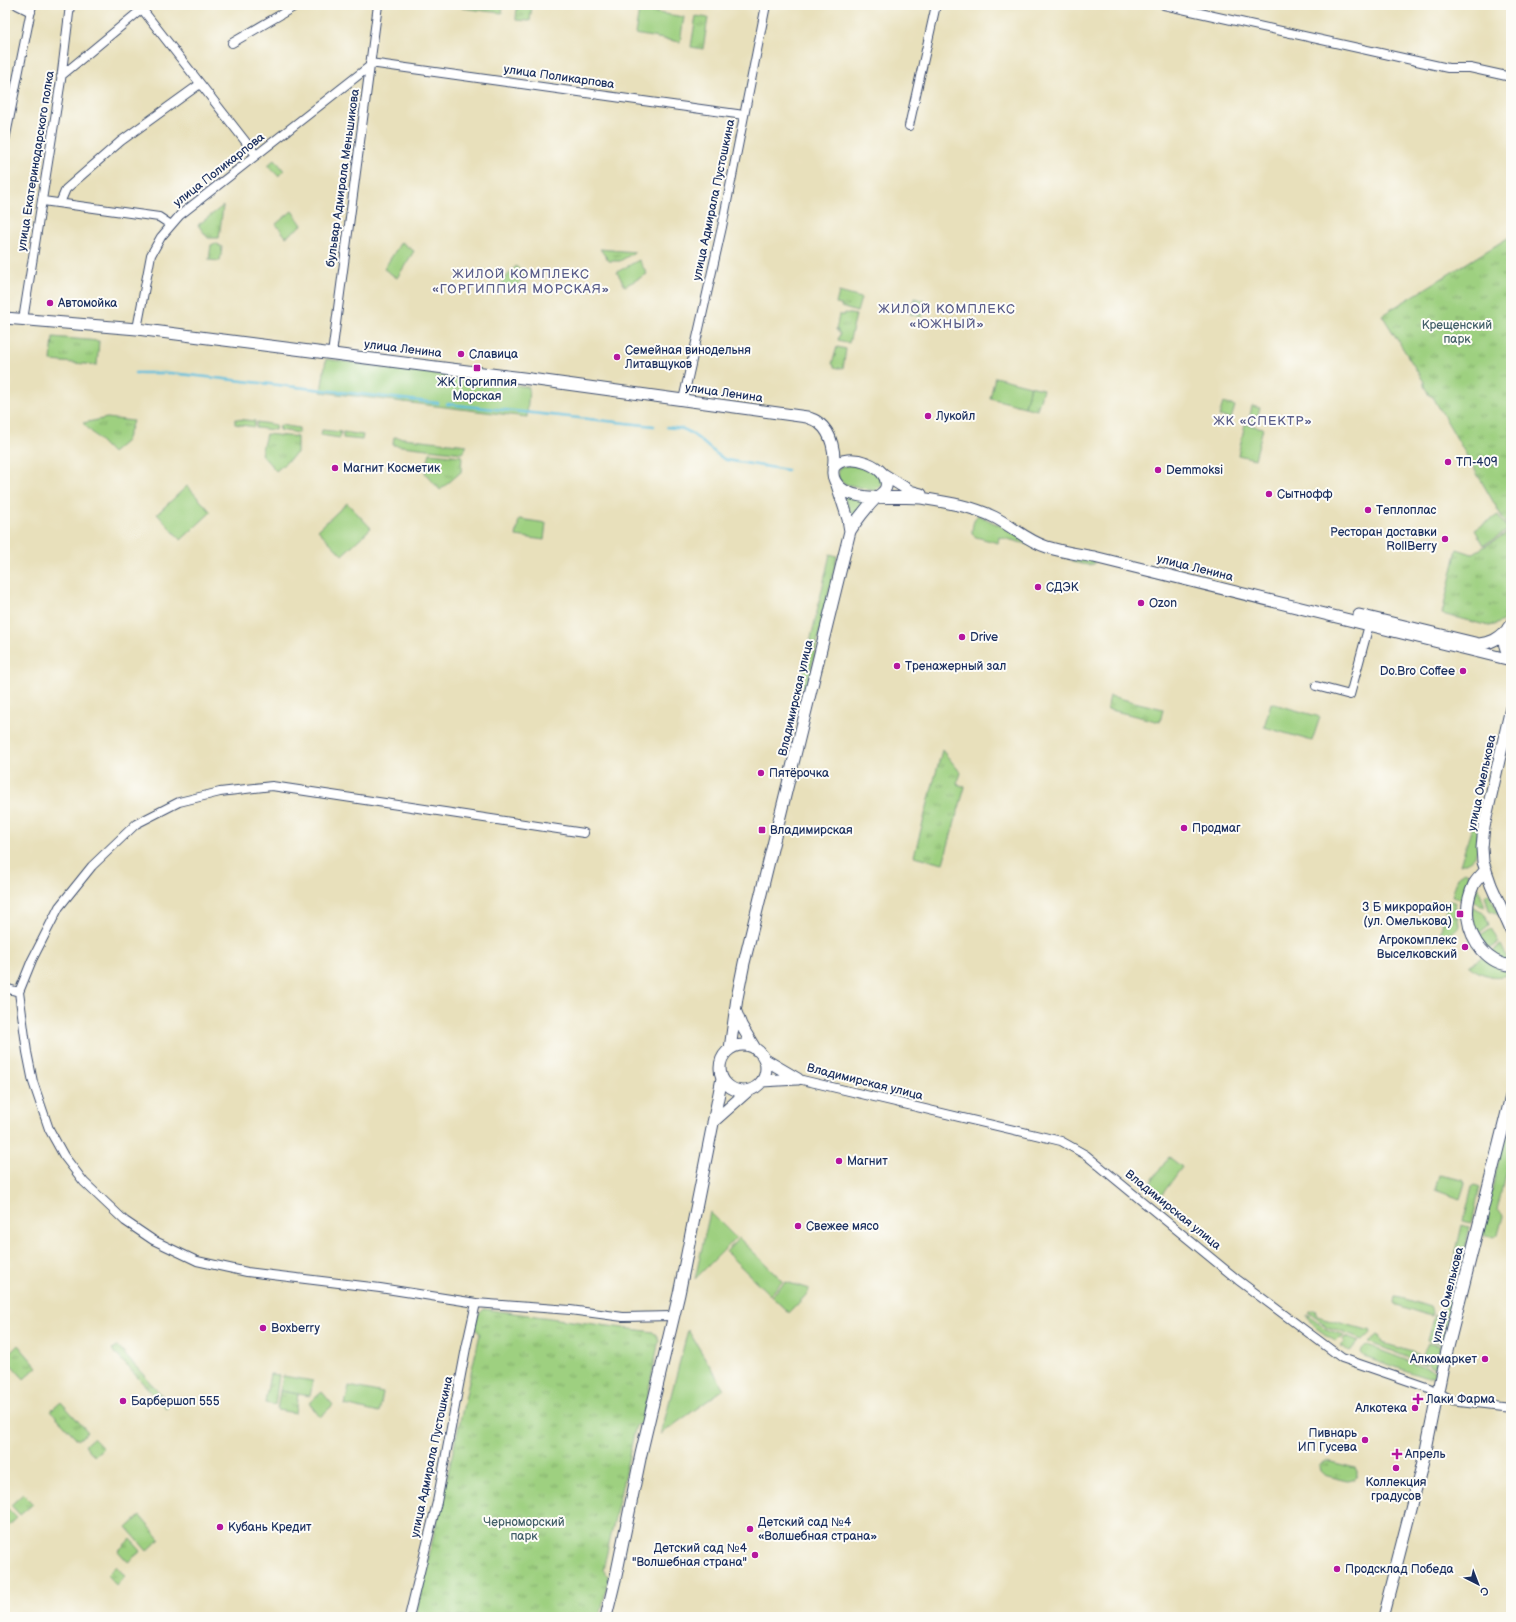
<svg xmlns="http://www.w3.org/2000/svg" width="1516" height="1622" font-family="'Balsamiq Sans',sans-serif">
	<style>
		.grass { fill: #9ed080; stroke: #5c806f }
		.park { fill: url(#park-tufts); stroke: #5c806f }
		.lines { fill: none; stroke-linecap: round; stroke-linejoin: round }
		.stream { stroke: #5fbedd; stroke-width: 2.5 }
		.minor-casing { stroke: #3a4a6c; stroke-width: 10 }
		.tertiary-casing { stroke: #3a4a6c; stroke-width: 13 }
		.minor { stroke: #fff; stroke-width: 8 }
		.tertiary { stroke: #fff; stroke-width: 11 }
		.poi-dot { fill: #b5179e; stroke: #fdfcf7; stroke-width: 1.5 }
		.labels { text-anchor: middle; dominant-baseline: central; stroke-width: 4; stroke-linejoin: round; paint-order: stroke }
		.street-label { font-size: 12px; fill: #1b2f5e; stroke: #fdfcf7 }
		.poi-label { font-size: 12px; fill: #1b2f5e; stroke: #fdfcf7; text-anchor: start }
		.park-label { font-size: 12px; fill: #425f68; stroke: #fdfcf7 }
		.neighbourhood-label { font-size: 13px; letter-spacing: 1px; fill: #5a5e8a; stroke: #fdfcf7 }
	</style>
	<defs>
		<pattern id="park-tufts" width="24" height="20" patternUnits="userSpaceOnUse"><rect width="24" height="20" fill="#9ed080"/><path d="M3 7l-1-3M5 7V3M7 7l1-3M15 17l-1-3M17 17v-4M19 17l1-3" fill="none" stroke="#80a96c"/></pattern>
	</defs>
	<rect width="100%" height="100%" fill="#fdfcf7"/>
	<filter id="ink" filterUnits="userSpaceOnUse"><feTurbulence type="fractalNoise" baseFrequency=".025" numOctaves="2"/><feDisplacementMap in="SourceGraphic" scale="8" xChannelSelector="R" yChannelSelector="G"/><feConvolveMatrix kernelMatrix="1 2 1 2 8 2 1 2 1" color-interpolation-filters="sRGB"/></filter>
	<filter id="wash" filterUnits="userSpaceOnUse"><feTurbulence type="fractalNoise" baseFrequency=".012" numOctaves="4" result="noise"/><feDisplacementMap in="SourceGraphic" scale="16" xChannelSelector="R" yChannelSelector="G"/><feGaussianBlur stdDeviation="0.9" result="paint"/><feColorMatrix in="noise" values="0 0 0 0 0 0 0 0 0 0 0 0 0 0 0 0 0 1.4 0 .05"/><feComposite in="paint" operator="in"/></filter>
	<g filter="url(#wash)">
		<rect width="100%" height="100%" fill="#e8e0bb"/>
		<path class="grass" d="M463,5H503L502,13L462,8Z
			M639,10L684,17L680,42L635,34Z
			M292,211L302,225L286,237L276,224Z
			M401,242L414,251L397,278L384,269Z
			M639,260L647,274L625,286L617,272Z
			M516,266L526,276L510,292L501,283Z
			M326,359L529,387L527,417L321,392Z
			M995,377L1030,386L1025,407L990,398Z
			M235,419L255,421L254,427L235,424Z
			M257,422L276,425L275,430L256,428Z
			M1245,424L1263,428L1255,459L1238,455Z
			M280,425L299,428V433L279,430Z
			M322,430L341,432L340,438L321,435Z
			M343,432L363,435L362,440L343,438Z
			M394,437L467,445L463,453L393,445Z
			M852,465L877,473L883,483L875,491L845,484L839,480L838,470L840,467Z
			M187,486L211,512L181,540L157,514Z
			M842,493L869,501L853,517Z
			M347,503L371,528L342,555L318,530Z
			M978,515L1021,536L1094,560V564L1088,565L1072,562L1074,556L999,537L998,543L976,537L972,534C972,528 973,519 978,515Z
			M1498,515L1508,530L1484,545L1475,530Z
			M519,519L546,523L544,540L516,536Z
			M830,554L837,556L808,684L804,688L801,686V683Z
			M1271,703L1320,717L1312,741L1264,727Z
			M1472,827L1476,829L1479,833C1478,850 1479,859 1460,865Z
			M1464,872L1467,873L1470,881L1465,900L1452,896L1458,876Z
			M1478,886L1485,907L1473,901Z
			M1489,893L1499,915L1489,910L1485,895Z
			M1449,901L1455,902L1454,908L1457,909L1455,916L1458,917L1459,926C1454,932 1448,936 1440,933Z
			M1472,906L1485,913L1489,925L1478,934L1473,924Z
			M1491,928L1499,943L1488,949L1479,936Z
			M1501,945L1509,962H1506L1490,952Z
			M1482,957L1509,970L1510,974C1495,980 1481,975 1469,966Z
			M1504,1135L1511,1137V1148L1497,1210L1503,1216L1498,1235L1495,1238L1482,1235Z
			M1169,1157L1182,1167L1161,1196L1148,1186Z
			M1439,1175L1463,1180L1465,1183L1460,1199L1435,1190Z
			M1475,1185L1480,1187L1472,1223L1464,1221L1472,1187Z
			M710,1212L736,1238L695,1279Z
			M1462,1225L1470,1227L1455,1289L1448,1287Z
			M739,1238L783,1281L770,1295L726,1252Z
			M786,1282L809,1289L808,1293L789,1313L771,1296Z
			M1446,1291L1454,1293L1445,1328L1439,1319Z
			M1395,1297L1401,1298L1430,1307L1432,1312L1431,1316L1394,1304Z
			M1315,1309L1317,1316L1366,1330L1369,1329L1370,1332L1362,1340L1328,1327L1309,1312Z
			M1434,1314L1444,1331L1441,1344L1427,1340Z
			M1308,1315L1327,1329L1344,1336L1341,1339L1340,1338L1336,1342C1327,1335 1309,1326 1308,1315Z
			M688,1330L724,1389L661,1434Z
			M1377,1335L1380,1336L1383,1343L1421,1355L1426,1365L1369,1342Z
			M1346,1337L1359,1342L1349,1351L1341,1347L1345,1343L1343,1341Z
			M1428,1343L1440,1346L1436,1368L1429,1366L1423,1354Z
			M1366,1345L1435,1371L1433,1377H1424L1364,1356L1361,1353L1362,1349Z
			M283,1376L313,1381L310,1396L280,1391Z
			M349,1386L383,1393L379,1413L345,1405Z
			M322,1392L333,1405L320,1417L309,1403Z
			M5,1506L17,1518L5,1529Z
			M140,1516L160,1539L147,1551L127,1528Z"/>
		<path class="park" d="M517,5H532L530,21L516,20Z
			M696,16L708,18L703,49L691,47Z
			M275,159L284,171L278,176L268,165Z
			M223,206L219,238H208L198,225Z
			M1511,236V616C1502,619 1500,625 1489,626L1442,614L1457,549L1472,554L1510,531L1433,397L1429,395L1424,386V382L1382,315Z
			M216,243L222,247L220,261L209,260L211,245Z
			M600,249L635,252L620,261H609Z
			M839,292L861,298L857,312L841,307V305L836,304Z
			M914,298L925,301L921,317L910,314Z
			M845,313L856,315L849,343L838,340L840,333H838V330H836L839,315H844Z
			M53,337L99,341L97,365L51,361Z
			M837,347L846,349L843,369L834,367V365L832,364Z
			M1030,386L1043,389L1037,410L1025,407Z
			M1223,403L1235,406L1231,419L1219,416Z
			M1252,406L1260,408L1256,421L1249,420Z
			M107,418L133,421L126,441L112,453L83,423Z
			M266,434L297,437V453L276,471L261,454Z
			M430,453L462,456L461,472L440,490L425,473Z
			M1110,696L1163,709L1160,722L1107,709Z
			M942,750L961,773L957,784L965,787L943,863L914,856Z
			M484,1309L653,1332L659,1340L642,1423L636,1425L603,1570L609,1576L600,1617H415L480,1334L475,1328L477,1316Z
			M18,1345L37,1367L24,1379L5,1358Z
			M117,1346L170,1404L166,1408L112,1350Z
			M270,1374L279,1375L275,1405L265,1403Z
			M280,1391L298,1394L295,1413L277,1410Z
			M61,1402L88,1432L78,1440L51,1411Z
			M93,1438L103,1448L94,1456L85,1445Z
			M1327,1461L1355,1468L1357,1471V1476L1353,1480L1348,1481L1323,1475L1320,1472L1319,1467L1322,1463Z
			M23,1494L33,1504L20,1515L11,1505Z
			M130,1539L141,1551L128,1562L118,1551Z
			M116,1566L125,1576L116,1585L107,1575Z"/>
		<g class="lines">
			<path class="stream" d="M135,373H171L438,403
				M447,404L654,426
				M667,427C672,428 678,428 683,429C699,435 710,452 726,460L787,470"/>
		</g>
	</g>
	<g filter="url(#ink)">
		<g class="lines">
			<g class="minor-casing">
				<path id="minor" d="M17,5L31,12
					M1164,5L1448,68H1470L1511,77
					M232,43L297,5
					M370,63L744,115
					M61,76L142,9L256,155
					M909,126L936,5
					M5,140L32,5
					M43,201L159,217L171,225
					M60,203L66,189L121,141L200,84
					M23,320L61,80L70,5
					M137,329L151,255L161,237L180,215L370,66
					M332,354L378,5
					M683,400L722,227L766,5
					M1316,686L1350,695L1369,625
					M5,988L19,992L27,1052L33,1082L49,1129L64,1156L84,1182L125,1221L153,1240L197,1261L247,1272L380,1288L476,1303L570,1310L623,1317L672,1316
					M19,992L32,960L59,907L92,866L136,824L179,802L220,792L272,786L584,833
					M798,1079L1061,1141L1086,1155L1238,1280L1342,1358L1429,1388L1451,1400L1511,1407
					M409,1617L437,1502L466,1348L476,1303"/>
			</g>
			<g class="tertiary-casing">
				<path id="tertiary" d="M5,318L137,329L523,378L807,417C811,419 816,420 819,423C832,433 836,454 833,469
					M883,474L910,491L921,494
					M837,485L848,519L850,531
					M1359,615L1479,644C1491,643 1498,639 1506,631
					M1511,624C1502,634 1502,647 1511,657
					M1511,708L1484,826L1482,848L1483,862L1491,885L1511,930
					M1486,870C1482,874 1477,879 1474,884C1463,907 1466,931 1482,950C1490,959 1499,965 1511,965
					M736,1012L741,1025L756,1050
					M720 1068a23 23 0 1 1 46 0a23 23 0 1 1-46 0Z
					M730,1049L737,998L744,963L850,531C858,518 867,507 878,496C881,494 885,491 886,487C891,466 846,450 834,467C832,472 833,477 835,481C847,505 899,495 921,498C945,502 972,506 994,517C1012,526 1027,541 1047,547C1062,552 1078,554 1094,557L1511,660
					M764,1059L798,1079
					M762,1081L797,1079
					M713,1122L749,1090
					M606,1617L616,1576L641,1454L679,1294L722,1078
					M1383,1617L1426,1450L1442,1371L1511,1096"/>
			</g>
			<use href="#minor" class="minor"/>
			<use href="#tertiary" class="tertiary"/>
		</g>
	</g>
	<g class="poi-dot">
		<circle cx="50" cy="303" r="4"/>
		<circle cx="461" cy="354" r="4"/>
		<circle cx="617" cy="357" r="4"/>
		<rect x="473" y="364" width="8" height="8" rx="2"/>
		<circle cx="928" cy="416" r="4"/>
		<circle cx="1448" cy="462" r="4"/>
		<circle cx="335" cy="468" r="4"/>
		<circle cx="1158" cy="470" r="4"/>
		<circle cx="1269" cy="494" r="4"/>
		<circle cx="1368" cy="510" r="4"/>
		<circle cx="1445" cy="539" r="4"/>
		<circle cx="1038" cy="587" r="4"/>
		<circle cx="1141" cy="603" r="4"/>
		<circle cx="962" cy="637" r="4"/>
		<circle cx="897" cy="666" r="4"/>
		<circle cx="1463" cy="671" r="4"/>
		<circle cx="761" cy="773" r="4"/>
		<circle cx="1184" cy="828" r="4"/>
		<rect x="758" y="826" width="8" height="8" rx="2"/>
		<rect x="1456" y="910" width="8" height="8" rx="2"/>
		<circle cx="1465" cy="947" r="4"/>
		<circle cx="839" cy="1161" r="4"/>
		<circle cx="798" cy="1226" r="4"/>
		<circle cx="263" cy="1328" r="4"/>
		<circle cx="1485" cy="1359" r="4"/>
		<path d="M1416 1393h4v4h4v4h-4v4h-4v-4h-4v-4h4z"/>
		<circle cx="123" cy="1401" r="4"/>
		<circle cx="1415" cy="1408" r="4"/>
		<circle cx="1365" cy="1440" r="4"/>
		<path d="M1395 1448h4v4h4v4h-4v4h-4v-4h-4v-4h4z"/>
		<circle cx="1396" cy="1468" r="4"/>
		<circle cx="220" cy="1527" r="4"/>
		<circle cx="750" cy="1529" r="4"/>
		<circle cx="755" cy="1555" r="4"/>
		<circle cx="1337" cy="1569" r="4"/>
	</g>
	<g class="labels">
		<g class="street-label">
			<text transform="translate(559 77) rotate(8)">улица Поликарпова</text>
			<text transform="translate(36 161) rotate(-81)">улица Екатеринодарского полка</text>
			<text transform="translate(219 170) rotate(-38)">улица Поликарпова</text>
			<text transform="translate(343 178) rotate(-82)">бульвар Адмирала Меньшикова</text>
			<text transform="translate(714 200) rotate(-78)">улица Адмирала Пустошкина</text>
			<text transform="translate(403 349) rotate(7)">улица Ленина</text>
			<text transform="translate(724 393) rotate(8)">улица Ленина</text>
			<text transform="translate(1195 568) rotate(14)">улица Ленина</text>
			<text transform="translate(796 698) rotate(-77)">Владимирская улица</text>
			<text transform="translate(1482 783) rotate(-78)">улица Омелькова</text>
			<text transform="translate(865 1082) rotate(14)">Владимирская улица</text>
			<text transform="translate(1173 1210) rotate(39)">Владимирская улица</text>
			<text transform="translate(1448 1295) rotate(-76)">улица Омелькова</text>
			<text transform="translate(432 1457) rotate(-78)">улица Адмирала Пустошкина</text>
		</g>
		<g class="poi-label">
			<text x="58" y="303">Автомойка</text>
			<text x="625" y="350">Семейная винодельня<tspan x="625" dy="14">Литавщуков</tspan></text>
			<text x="469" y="354">Славица</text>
			<text x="477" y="382" text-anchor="middle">ЖК Горгиппия<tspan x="477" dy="14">Морская</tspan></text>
			<text x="936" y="416">Лукойл</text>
			<text x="1456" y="462">ТП-409</text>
			<text x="343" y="468">Магнит Косметик</text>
			<text x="1166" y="470">Demmoksi</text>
			<text x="1277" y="494">Сытнофф</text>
			<text x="1376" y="510">Теплоплас</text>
			<text x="1437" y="532" text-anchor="end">Ресторан доставки<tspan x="1437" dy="14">RollBerry</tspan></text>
			<text x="1046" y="587">СДЭК</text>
			<text x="1149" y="603">Ozon</text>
			<text x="970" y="637">Drive</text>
			<text x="905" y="666">Тренажерный зал</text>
			<text x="1455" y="671" text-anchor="end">Do.Bro Coffee</text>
			<text x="769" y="773">Пятёрочка</text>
			<text x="1192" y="828">Продмаг</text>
			<text x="770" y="830">Владимирская</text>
			<text x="1452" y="907" text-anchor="end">3 Б микрорайон<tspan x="1452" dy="14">(ул. Омелькова)</tspan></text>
			<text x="1457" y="940" text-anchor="end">Агрокомплекс<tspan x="1457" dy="14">Выселковский</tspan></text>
			<text x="847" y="1161">Магнит</text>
			<text x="806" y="1226">Свежее мясо</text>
			<text x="271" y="1328">Boxberry</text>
			<text x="1477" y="1359" text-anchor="end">Алкомаркет</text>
			<text x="1426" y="1399">Лаки Фарма</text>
			<text x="131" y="1401">Барбершоп 555</text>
			<text x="1407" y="1408" text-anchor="end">Алкотека</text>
			<text x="1357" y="1433" text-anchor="end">Пивнарь<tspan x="1357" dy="14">ИП Гусева</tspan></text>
			<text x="1405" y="1454">Апрель</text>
			<text x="1396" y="1482" text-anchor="middle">Коллекция<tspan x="1396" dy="14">градусов</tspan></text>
			<text x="758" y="1522">Детский сад №4<tspan x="758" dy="14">«Волшебная страна»</tspan></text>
			<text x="228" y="1527">Кубань Кредит</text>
			<text x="747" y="1548" text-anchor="end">Детский сад №4<tspan x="747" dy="14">"Волшебная страна"</tspan></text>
			<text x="1345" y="1569">Продсклад Победа</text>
		</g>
		<g class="park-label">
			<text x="1457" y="325">Крещенский<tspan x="1457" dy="14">парк</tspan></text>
			<text x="524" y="1522">Черноморский<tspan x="524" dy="14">парк</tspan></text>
		</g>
		<g class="neighbourhood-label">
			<text x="521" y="274">ЖИЛОЙ КОМПЛЕКС<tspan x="521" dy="15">«ГОРГИППИЯ МОРСКАЯ»</tspan></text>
			<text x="947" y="309">ЖИЛОЙ КОМПЛЕКС<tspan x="947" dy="15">«ЮЖНЫЙ»</tspan></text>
			<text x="1263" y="421">ЖК «СПЕКТР»</text>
		</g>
	</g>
	<rect width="1516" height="1622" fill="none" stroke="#fdfcf7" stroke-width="20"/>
	<g transform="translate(1478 1584) rotate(138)" stroke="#fdfcf7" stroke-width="3" paint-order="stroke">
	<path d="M0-3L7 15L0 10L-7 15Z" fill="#1b2f5e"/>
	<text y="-6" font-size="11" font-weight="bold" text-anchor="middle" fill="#1b2f5e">С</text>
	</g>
</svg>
